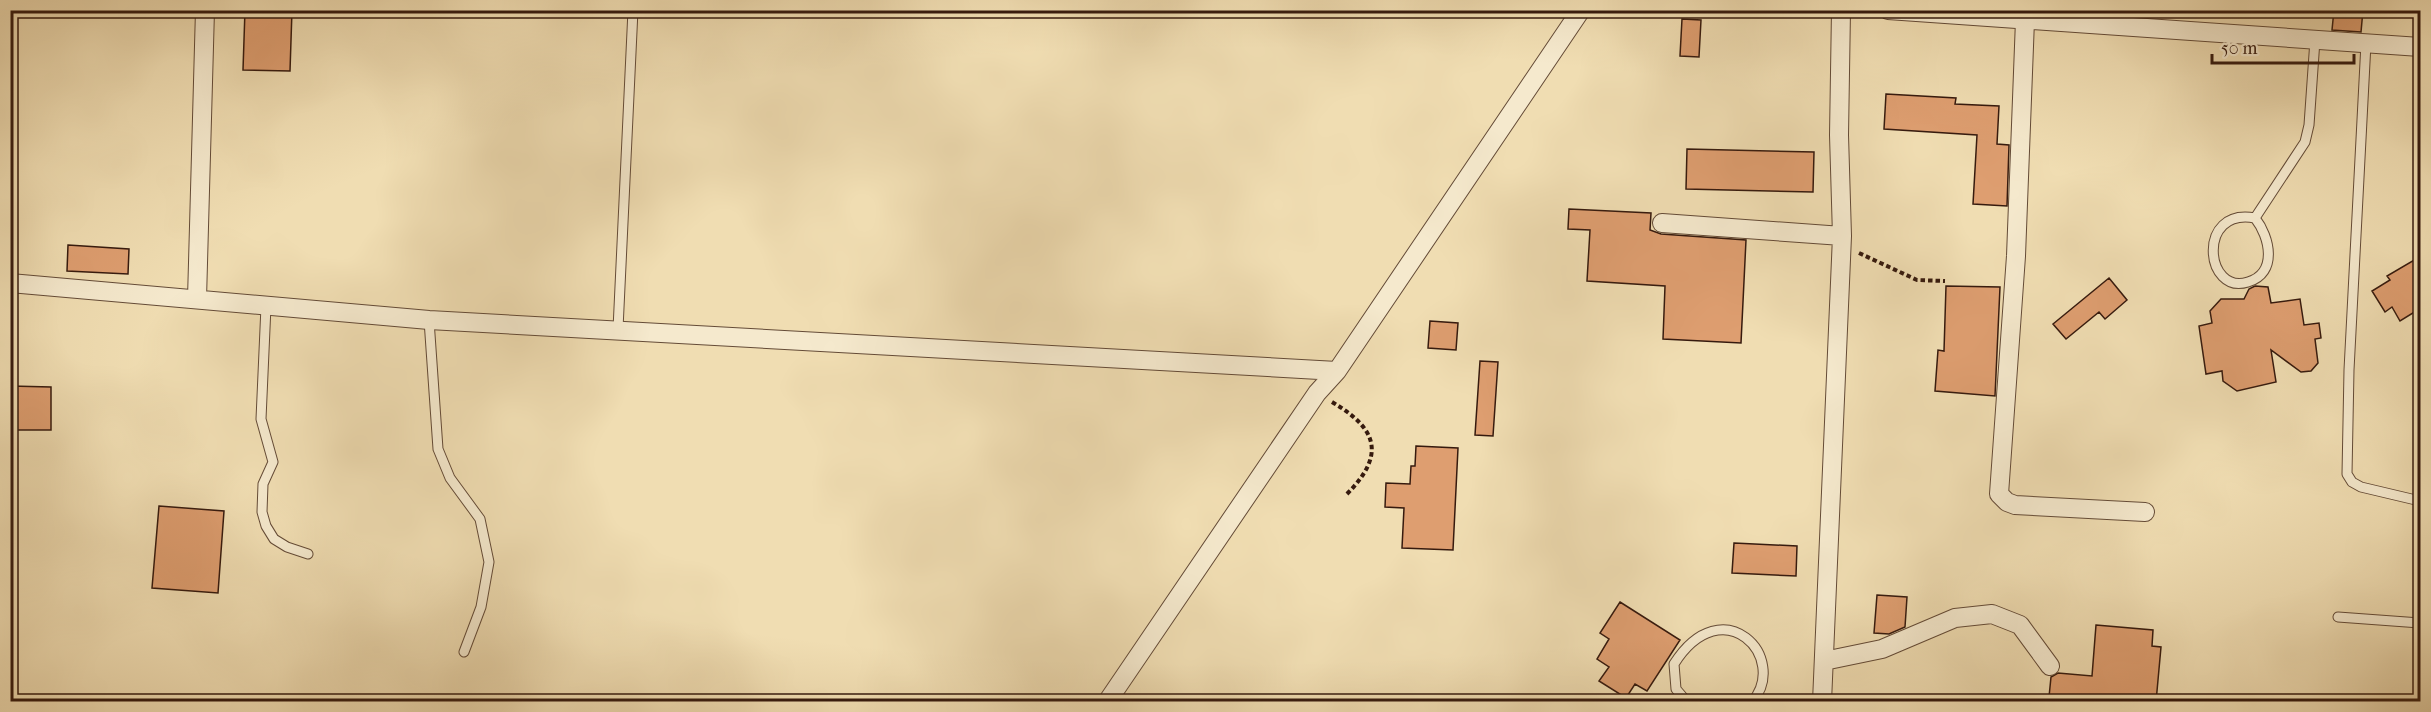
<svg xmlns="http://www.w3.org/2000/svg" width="2431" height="712" font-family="'IM FELL French Canon',serif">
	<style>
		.building { fill: #de9e70; stroke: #361a0e; stroke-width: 1.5 }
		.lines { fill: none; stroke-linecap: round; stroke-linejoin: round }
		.service-casing { stroke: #644b37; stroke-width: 11 }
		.minor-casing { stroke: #644b37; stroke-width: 20 }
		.path { stroke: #361a0e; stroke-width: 4; stroke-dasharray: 4.5 3; stroke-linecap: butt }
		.service { stroke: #f5e9cd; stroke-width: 9 }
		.minor { stroke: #f5e9cd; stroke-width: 18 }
	</style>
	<rect width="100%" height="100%" fill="#f0ddb2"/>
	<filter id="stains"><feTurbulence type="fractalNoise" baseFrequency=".00333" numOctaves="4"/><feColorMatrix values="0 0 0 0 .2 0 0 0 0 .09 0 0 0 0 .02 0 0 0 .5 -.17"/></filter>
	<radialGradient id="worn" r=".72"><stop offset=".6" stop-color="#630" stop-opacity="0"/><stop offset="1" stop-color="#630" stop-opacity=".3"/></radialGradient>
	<path class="building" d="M245,10H292L290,71L243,70Z
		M2334,10H2363L2361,32L2332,30Z
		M1682,19L1701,20L1699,57L1680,56Z
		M1886,94L1956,98L1955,104L1999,106L1997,144L2009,145L2007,206L1973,204L1977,135L1884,129Z
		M1687,149L1814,152L1813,192L1686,189Z
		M1569,209L1651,213L1650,230L1661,234L1746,240L1741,343L1663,339L1665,286L1587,281L1590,230L1568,229Z
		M68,245L129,249L128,274L67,271Z
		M2421,256V308L2400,321L2392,307L2385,312L2372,291L2390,280L2387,276Z
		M2109,278L2127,300L2105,319L2099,312L2066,339L2053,324Z
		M1946,286L2000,287L1995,396L1935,391L1938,350L1944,351Z
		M2255,286L2268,287L2271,303L2300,299L2304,325L2319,323L2321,338L2315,339L2318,363L2311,371L2301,372L2271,350L2276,382L2237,391L2223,381L2222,371L2206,374L2199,326L2212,323L2210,311L2221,299H2244L2249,289Z
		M1430,321L1458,323L1456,350L1428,348Z
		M1480,361L1498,362L1493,436L1475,435Z
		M10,386L51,387V430H10Z
		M1416,446L1458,448L1453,550L1402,548L1404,508L1385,507L1386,483L1410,484L1411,466H1415Z
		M159,506L224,511L218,593L152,588Z
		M1734,543L1797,546L1796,576L1732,573Z
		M1877,595L1907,597L1905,627L1889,634L1874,633Z
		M1620,602L1680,640L1647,691L1635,684L1626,698L1599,681L1609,667L1597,659L1609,639L1600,633Z
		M2096,625L2153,630L2152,646L2161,647L2156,702H2090L2049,697L2051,677L2058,673L2092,676Z"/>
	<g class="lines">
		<g class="service-casing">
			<path id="service" d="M2366,43L2349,370L2347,474L2352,482L2361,487L2420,501
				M2255,218C2270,237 2278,273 2248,282C2205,296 2196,207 2255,218L2305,142L2309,125L2315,40
				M266,306L261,419L273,462L263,484L262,512L266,526L274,539L287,547L308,554
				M429,320L438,449L450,478L480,519L489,562L481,607L464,652
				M618,329L633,10
				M2338,617L2420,623
				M1687,702L1676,689L1674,664C1723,587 1790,658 1752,702"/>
		</g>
		<g class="minor-casing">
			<path id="minor" d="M1888,10L2420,47
				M2025,20L2016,256L1999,494L2007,502L2015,505L2145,512
				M1662,223L1842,236
				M10,283L429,320L1337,371
				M197,299L205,10
				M1824,661L1882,649L1955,618L1992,614L2020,625L2050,666
				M1107,702L1317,393L1337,371L1581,10
				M1822,702L1842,236L1839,135L1841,10"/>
		</g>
		<path class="path" d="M1859,253L1917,280L1945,281
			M1332,402C1378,429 1386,455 1346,495"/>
		<use href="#service" class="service"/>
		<use href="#minor" class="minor"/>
	</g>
	<rect width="2431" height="712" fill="none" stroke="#f0ddb2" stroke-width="36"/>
	<rect x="12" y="12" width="2407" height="688" fill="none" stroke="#361a0e" stroke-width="3"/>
	<rect x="18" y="18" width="2395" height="676" fill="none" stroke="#361a0e" stroke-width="1.5"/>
	<path d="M2212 54v9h142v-9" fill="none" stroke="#361a0e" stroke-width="3"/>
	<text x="2221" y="54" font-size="18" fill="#361a0e" stroke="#f5e9cd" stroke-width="4.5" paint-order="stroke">50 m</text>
	<rect width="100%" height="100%" filter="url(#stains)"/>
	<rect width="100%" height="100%" fill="url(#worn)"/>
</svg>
